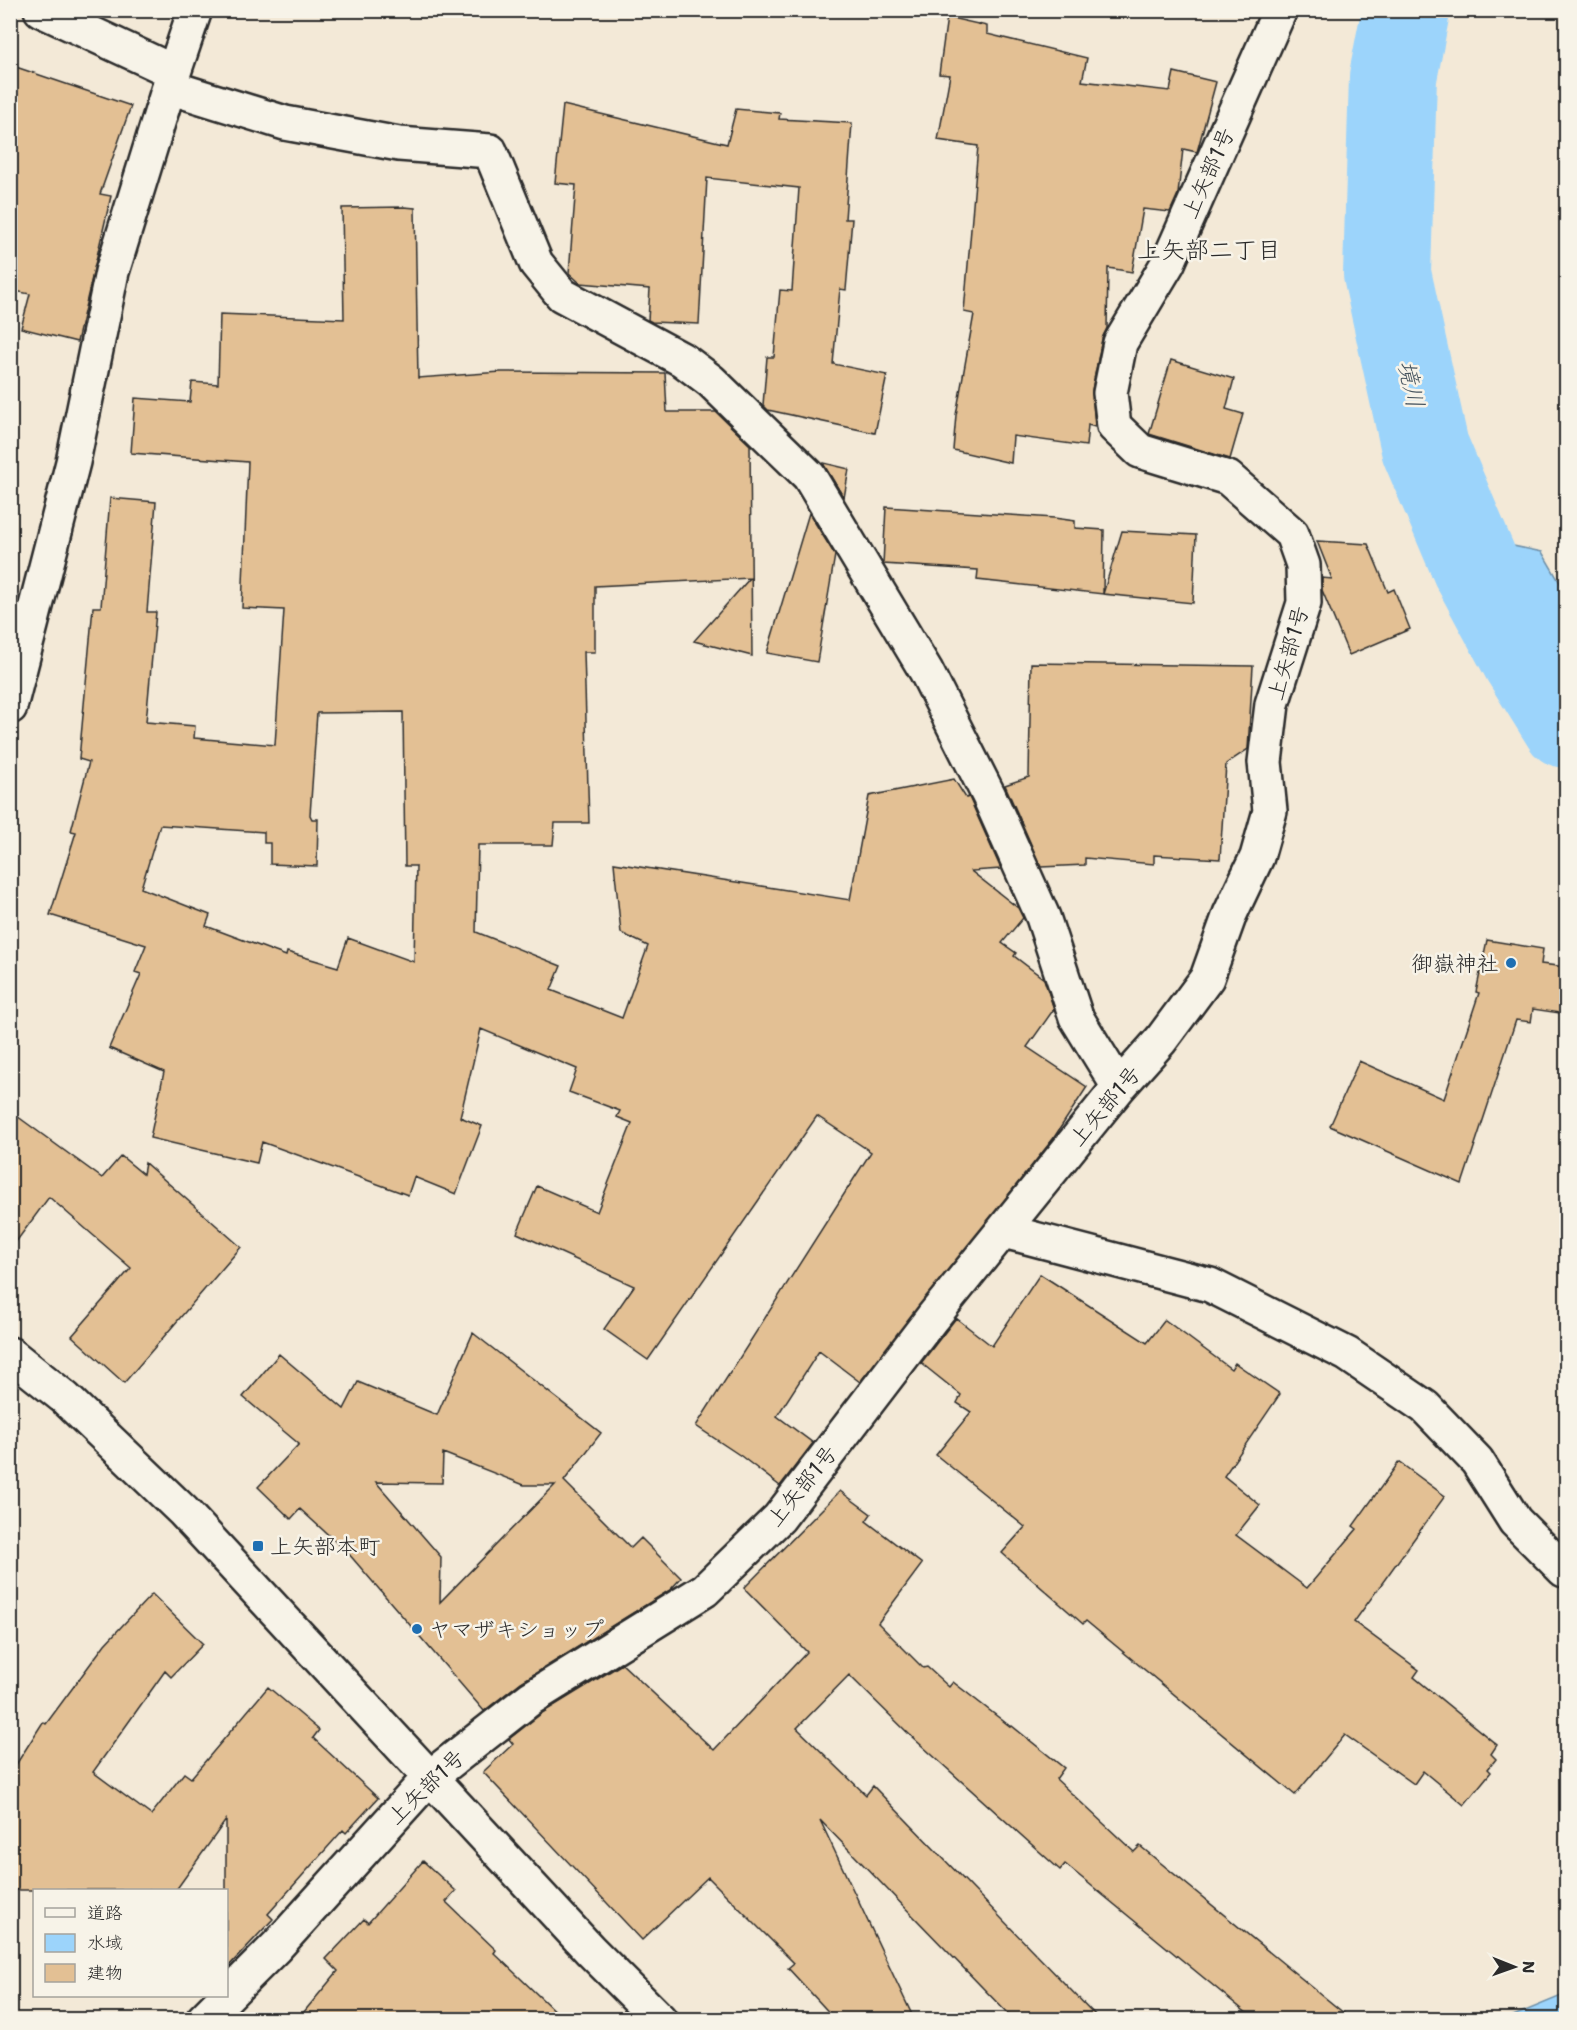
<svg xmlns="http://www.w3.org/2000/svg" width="1577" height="2030" font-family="'Shantell Sans','Klee One',sans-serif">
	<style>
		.water { fill: #9cd4fb; stroke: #6f90a8; stroke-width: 1.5 }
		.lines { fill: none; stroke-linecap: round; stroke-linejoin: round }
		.river { stroke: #9cd4fb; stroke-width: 88 }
		.building { fill: #e3c094; stroke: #2b2b2b; stroke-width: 1.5; fill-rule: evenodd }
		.street-casing { stroke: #2b2b2b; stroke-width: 38 }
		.secondary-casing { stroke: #2b2b2b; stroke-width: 38 }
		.street { stroke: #f7f3e8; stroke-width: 33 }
		.secondary { stroke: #f7f3e8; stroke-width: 33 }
		.poi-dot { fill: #1f6fb2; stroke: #f7f3e8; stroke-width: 2 }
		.labels { text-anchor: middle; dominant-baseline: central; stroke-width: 5; stroke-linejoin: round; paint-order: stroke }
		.street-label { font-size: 22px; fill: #2b2b2b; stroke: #f7f3e8 }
		.poi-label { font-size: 22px; fill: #2b2b2b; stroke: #f7f3e8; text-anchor: start }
		.neighbourhood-label { font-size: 24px; fill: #2b2b2b; stroke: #f7f3e8 }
		.water-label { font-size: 24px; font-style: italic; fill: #47555f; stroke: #f7f3e8 }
	</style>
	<rect width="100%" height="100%" fill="#f3e9d7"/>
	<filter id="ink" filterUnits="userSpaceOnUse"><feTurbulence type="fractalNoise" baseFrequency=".0167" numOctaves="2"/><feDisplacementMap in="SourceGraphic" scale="12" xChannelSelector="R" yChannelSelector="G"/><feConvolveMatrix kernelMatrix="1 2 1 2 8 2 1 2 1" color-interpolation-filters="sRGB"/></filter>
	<g filter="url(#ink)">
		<path class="water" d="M1421,497L1494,542L1542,552L1566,593V770L1513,683L1446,563Z
			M1566,1994V2019H1506Z"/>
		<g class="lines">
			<path class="river" d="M1406,10L1393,77L1387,274L1425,448L1475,566L1526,660L1566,724"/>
		</g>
		<path class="building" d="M947,17L987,26V34L1087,58L1082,81L1170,91L1174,72L1216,82L1197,152L1183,149L1178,194L1170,212L1143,209L1132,272L1108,268L1107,328L1102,339L1092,390L1095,427L1088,425L1086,446L1013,436L1011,463L953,450L956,415L974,314L964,312L978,146L938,140L950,75L939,74Z
			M10,65L131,106L100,194L111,196L77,342L21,328L30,294L10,290Z
			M563,105L727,144L736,109L780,113L779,119L852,123L845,219H852L846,290L840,289L833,364L887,375L875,433L768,410L763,405L767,357H774L780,290L792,291L799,188L707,178L699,324L652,322L648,320L650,289L580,283L569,273L576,185L555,183Z
			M404,207L415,208L418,378L501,372L665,373L667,412H716L750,445L752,656L694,641L750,578L595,586V652H584L589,823H555L553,845H478L476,932L561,966L551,990L622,1018L648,946L621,933L614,863L850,900L869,796L954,779L966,798L969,797L1001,869L971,871L1018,908L1023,918L1002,943L1016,953L1014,956L1044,979L1054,1009L1027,1047L1087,1087L1053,1139L860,1382L819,1351L777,1416L813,1443L780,1486L741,1456L696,1426L871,1152L817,1116L648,1360L604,1329L634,1286L517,1233L537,1186L597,1212L632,1123L617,1117L620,1111L569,1092L577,1069L481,1029L460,1117L482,1126L456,1194L414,1177L408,1195L262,1142L257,1163L150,1138L164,1072L109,1048L141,974L135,972L146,945L50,915L76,832L71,831L89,762L79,759L93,607H101L110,498L156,502L147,612H156L146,722L195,726L194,738L275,745L284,610L242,608L248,462L131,453L135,398L190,402L192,382L218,384L220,314L344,319L342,208ZM403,712L405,866H416L414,962L348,938L338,967L287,952L286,956L206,926L210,915L141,888L160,825L264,832V843H270V864L317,866L318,819H312L310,815L317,713Z
			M1171,360L1234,379L1226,409L1243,414L1230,459L1149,434Z
			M824,463L849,469L844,498L824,465Z
			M886,507L1054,518L1075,521V528L1104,530L1103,594L977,580L978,570L883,564Z
			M809,513L835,555L817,662L767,653Z
			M1122,531L1196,535L1193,603L1103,594Z
			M1317,541L1368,544L1388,592L1394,589L1410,629L1349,655L1322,590V578L1332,579Z
			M1031,663L1253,666L1248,749L1226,764L1220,859L1154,855V864L1085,858V865L1041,867L1005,785L1029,777Z
			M1487,940L1543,949L1541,964L1566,967V1014L1533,1009L1531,1022L1516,1020L1462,1184L1330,1126L1359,1061L1444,1099L1479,993L1476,992Z
			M10,1111L102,1178L121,1156L143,1174L145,1163L241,1247L124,1383L72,1336L131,1268L49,1197L10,1250Z
			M1040,1274L1147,1343L1165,1320L1231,1369L1235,1363L1280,1394L1224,1476L1260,1505L1236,1535L1307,1588L1357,1529L1353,1526L1399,1462L1445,1496L1354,1622L1419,1670L1414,1677L1497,1745L1491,1754L1496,1759L1488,1769L1491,1772L1464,1805L1423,1771L1414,1784L1345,1735L1295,1795L1086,1621L1083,1624L1002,1553L1025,1527L936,1455L971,1412L957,1403L961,1395L921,1363L956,1318L992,1346Z
			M473,1333L601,1433L564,1481L631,1548L641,1538L681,1578L670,1590L521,1682L484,1711L348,1553L300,1509L291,1519L258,1487L299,1444L243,1397L279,1354L344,1409L358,1382L437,1415ZM443,1453L524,1485H555L440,1602L441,1557L376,1482L442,1483Z
			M840,1491L871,1514L866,1521L922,1564L878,1623L923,1668L927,1667L949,1687L953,1682L1011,1727L1012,1726L1064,1768L1056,1779L1134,1852L1140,1846L1351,2019H1254L1065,1864L1060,1870L911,1736L849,1675L797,1728L866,1795L873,1786L1099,2019H1013L820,1820L914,2019H835L788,1968L794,1963L708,1877L642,1940L483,1772L513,1744L509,1739L542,1713L622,1664L714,1750L807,1652L744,1588Z
			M152,1594L203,1644L171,1677L165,1671L93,1772L151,1815L184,1773L191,1778L268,1687L319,1730L313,1738L378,1798L346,1833L343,1830L268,1914L273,1919L226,1969V1820L176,1890H10V1774L43,1722L46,1724L105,1644Z
			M423,1861L456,1891L446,1902L496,1950L494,1953L563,2019H298L338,1971L326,1959L364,1919L368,1923Z"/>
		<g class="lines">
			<g class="street-casing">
				<path id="street" d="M41,10L174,72
					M169,87L285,123L399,144L490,151L536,263L562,295L683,360L711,381L809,476L926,671L989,796L1043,917L1076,1017L1119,1087
					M10,707L73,462L112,272L169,87L195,10
					M1004,1231L1210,1285L1347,1354L1425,1407L1477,1461L1515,1521L1564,1570
					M203,2020L276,1947L429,1778L531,1698L705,1590L779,1518L932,1318L1119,1087L1161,1040L1207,978L1230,914L1257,857L1270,811L1265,762L1272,704L1304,603L1303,565L1292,534L1228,478L1140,451L1114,426L1110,393L1120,343L1168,263L1280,10"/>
			</g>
			<g class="secondary-casing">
				<path id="secondary" d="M10,1354L65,1398L183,1511L590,1950L660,2020"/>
			</g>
			<use href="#street" class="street"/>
			<use href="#secondary" class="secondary"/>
		</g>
	</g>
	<g class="poi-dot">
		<circle cx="1511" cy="963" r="6"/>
		<rect x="252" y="1540" width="12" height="12" rx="3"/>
		<circle cx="417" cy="1629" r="6"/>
	</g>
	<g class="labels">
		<g class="street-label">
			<text transform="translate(1208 173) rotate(-66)">上矢部1号</text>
			<text transform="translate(1288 653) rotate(-74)">上矢部1号</text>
			<text transform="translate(1105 1106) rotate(-50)">上矢部1号</text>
			<text transform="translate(802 1486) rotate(-51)">上矢部1号</text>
			<text transform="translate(426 1787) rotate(-44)">上矢部1号</text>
		</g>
		<g class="poi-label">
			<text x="1499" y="963" text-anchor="end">御嶽神社</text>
			<text x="270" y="1546">上矢部本町</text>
			<text x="429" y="1629">ヤマザキショップ</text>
		</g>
		<g class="neighbourhood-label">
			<text x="1209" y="250">上矢部二丁目</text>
		</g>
		<g class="water-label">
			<text transform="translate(1411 384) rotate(78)">境川</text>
		</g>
	</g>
	<rect width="1577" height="2030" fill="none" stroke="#f7f3e8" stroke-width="36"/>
	<rect x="18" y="18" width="1541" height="1994" fill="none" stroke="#2b2b2b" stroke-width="2" filter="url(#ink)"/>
	<rect x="33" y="1889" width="195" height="108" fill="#f7f3e8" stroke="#a5a39c" stroke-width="1.5"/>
	<rect x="45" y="1908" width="30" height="9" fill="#f7f3e8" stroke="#a5a39c" stroke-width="1.5"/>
	<text x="87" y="1919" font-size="18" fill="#2b2b2b">道路</text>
	<rect x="45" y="1934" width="30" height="18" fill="#9cd4fb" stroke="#a5a39c" stroke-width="1.5"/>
	<text x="87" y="1949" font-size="18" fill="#2b2b2b">水域</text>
	<rect x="45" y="1964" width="30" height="18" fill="#e3c094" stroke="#a5a39c" stroke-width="1.5"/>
	<text x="87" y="1979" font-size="18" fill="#2b2b2b">建物</text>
	<g transform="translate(1514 1967) rotate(91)" stroke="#f7f3e8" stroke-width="4.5" paint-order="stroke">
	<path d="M0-4.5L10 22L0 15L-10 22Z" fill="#2b2b2b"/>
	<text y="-9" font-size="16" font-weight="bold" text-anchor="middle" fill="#2b2b2b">N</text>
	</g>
</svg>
